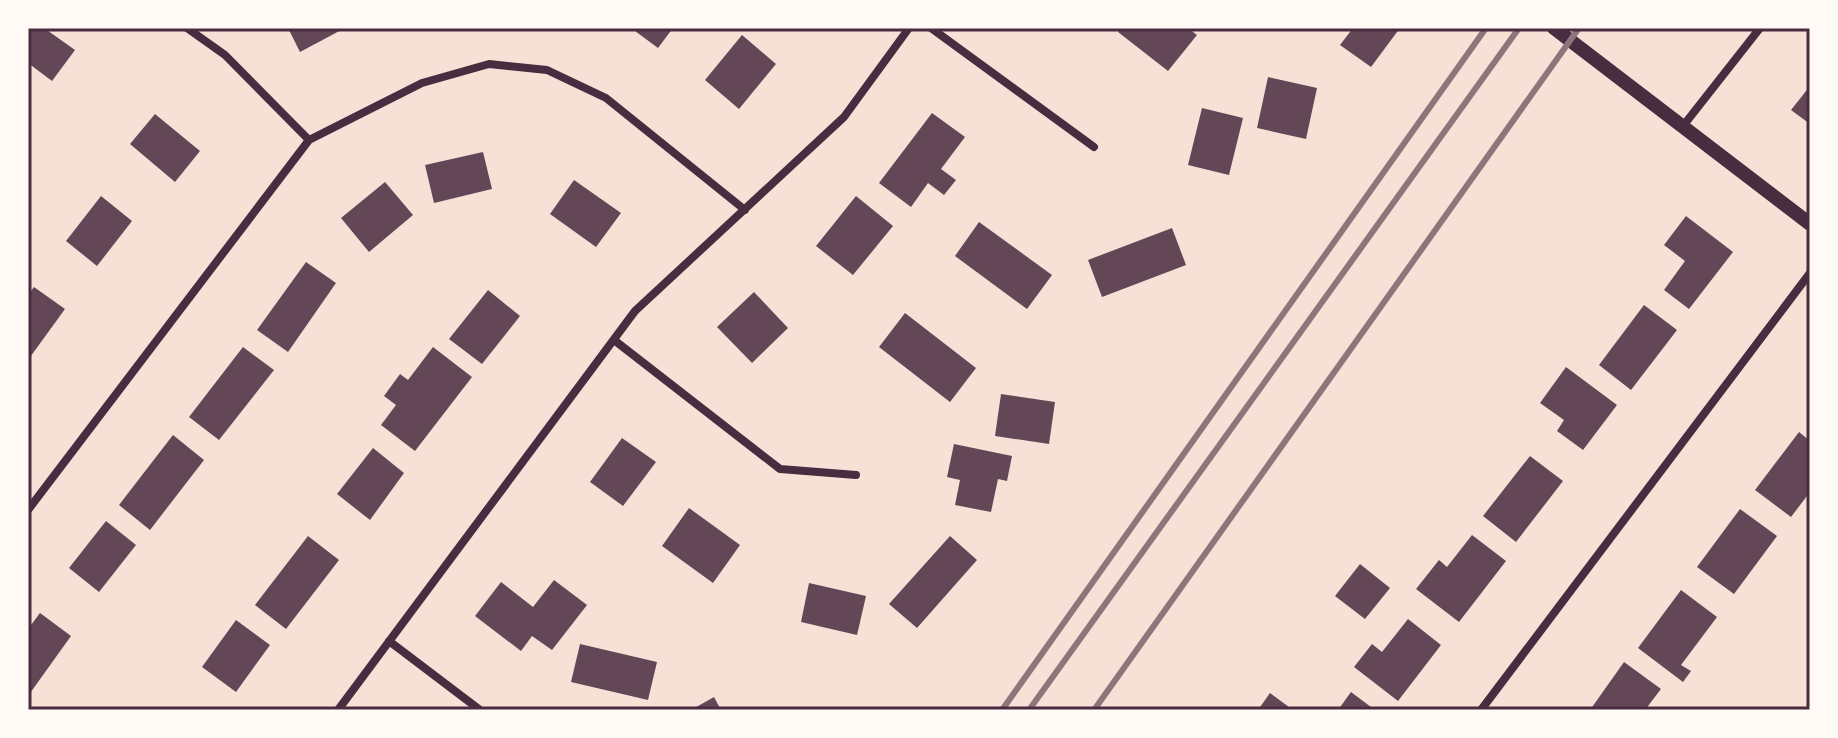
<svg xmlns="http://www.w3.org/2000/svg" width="1838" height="738" font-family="Manrope,sans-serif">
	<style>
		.building { fill: #644757 }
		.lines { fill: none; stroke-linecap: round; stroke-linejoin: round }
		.minor { stroke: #4a2c40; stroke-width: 8 }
		.tertiary { stroke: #4a2c40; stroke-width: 14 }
		.rail { stroke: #8f747c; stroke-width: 6 }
		.neatline { fill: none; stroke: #4a2c40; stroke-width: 3 }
	</style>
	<rect width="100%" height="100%" fill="#f7e1d7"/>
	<path class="building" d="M28,28H44L75,50L52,81L28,63Z
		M288,28H345L300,52Z
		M631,28H673L658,48Z
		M1121,28H1188L1197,35L1168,71L1118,32Z
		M1353,28H1400L1371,67L1340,45Z
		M742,35L776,64L739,109L705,80Z
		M1268,77L1317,88L1306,139L1257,128Z
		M1810,86V124L1791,110Z
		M1202,108L1243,118L1229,175L1188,165Z
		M932,113L965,137L941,169L956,180L944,195L928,183L911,207L879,183Z
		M155,114L200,151L175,182L130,144Z
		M483,152L492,189L434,203L425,165Z
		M574,180L621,213L596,247L550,214Z
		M385,182L413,215L369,252L341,218Z
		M101,196L132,221L97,266L66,241Z
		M856,196L893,226L853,275L816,246Z
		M1686,216L1733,252L1689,309L1664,290L1685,261L1664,245Z
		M979,222L1052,275L1027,309L955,256Z
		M1172,228L1186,265L1102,297L1088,260Z
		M306,262L336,283L288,352L257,330Z
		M34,287L65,309L28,360V295Z
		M488,290L520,316L482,364L449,339Z
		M754,292L788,328L752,363L717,327Z
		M1644,305L1677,330L1631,390L1599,365Z
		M905,313L976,368L950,402L879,347Z
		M243,347L274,370L219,440L189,417Z
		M433,347L472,377L415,451L381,425L396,405L384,396L400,374L408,380Z
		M1566,367L1617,405L1583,450L1557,431L1564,420L1540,403Z
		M1001,394L1055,402L1049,444L995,436Z
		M1799,432L1810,441V492L1791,517L1755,490Z
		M173,435L204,460L150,530L119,505Z
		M622,438L656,462L623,506L590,482Z
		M954,444L1012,456L1007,481L998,479L991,512L955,505L960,480L947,477Z
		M373,448L404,473L370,520L337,494Z
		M1530,456L1563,481L1516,542L1483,516Z
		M689,508L740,545L713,583L662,546Z
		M1740,509L1777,536L1734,594L1697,567Z
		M106,521L136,545L99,592L69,568Z
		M1472,535L1506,561L1459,622L1416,589L1439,560L1447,567Z
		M308,536L339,560L286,629L255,605Z
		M950,536L977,560L917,628L889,604Z
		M1360,564L1390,588L1365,619L1335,596Z
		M554,580L587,605L552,650L532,636L521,651L475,616L501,582L533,607Z
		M809,583L866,596L857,635L801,622Z
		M1681,590L1717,617L1681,665L1691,671L1683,682L1638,648Z
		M40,613L71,636L28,696V629Z
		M1408,619L1441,645L1398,701L1354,667L1372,644L1382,652Z
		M236,620L270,645L236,692L202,667Z
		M580,644L657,662L648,700L571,682Z
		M1624,662L1661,689L1645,710H1590Z
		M1351,692L1375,710H1338Z
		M1270,693L1293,710H1258Z
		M714,697L721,710H691Z"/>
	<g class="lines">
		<path class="minor" d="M187,28L225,55L309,140
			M931,28L1094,147
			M1683,126L1760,28
			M614,340L780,469L856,475
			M28,510L309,140L422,83L489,64L547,70L606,98L745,210
			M389,641L480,710
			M338,710L635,311L844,117L909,28
			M1481,710L1810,273"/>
		<path class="tertiary" d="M1554,28L1810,224"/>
		<path class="rail" d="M1002,710L1486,28
			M1029,710L1519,28
			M1094,710L1579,28"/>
	</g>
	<rect width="1838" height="738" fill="none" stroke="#fffaf5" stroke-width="60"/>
	<rect x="30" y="30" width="1778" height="678" class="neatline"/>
</svg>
